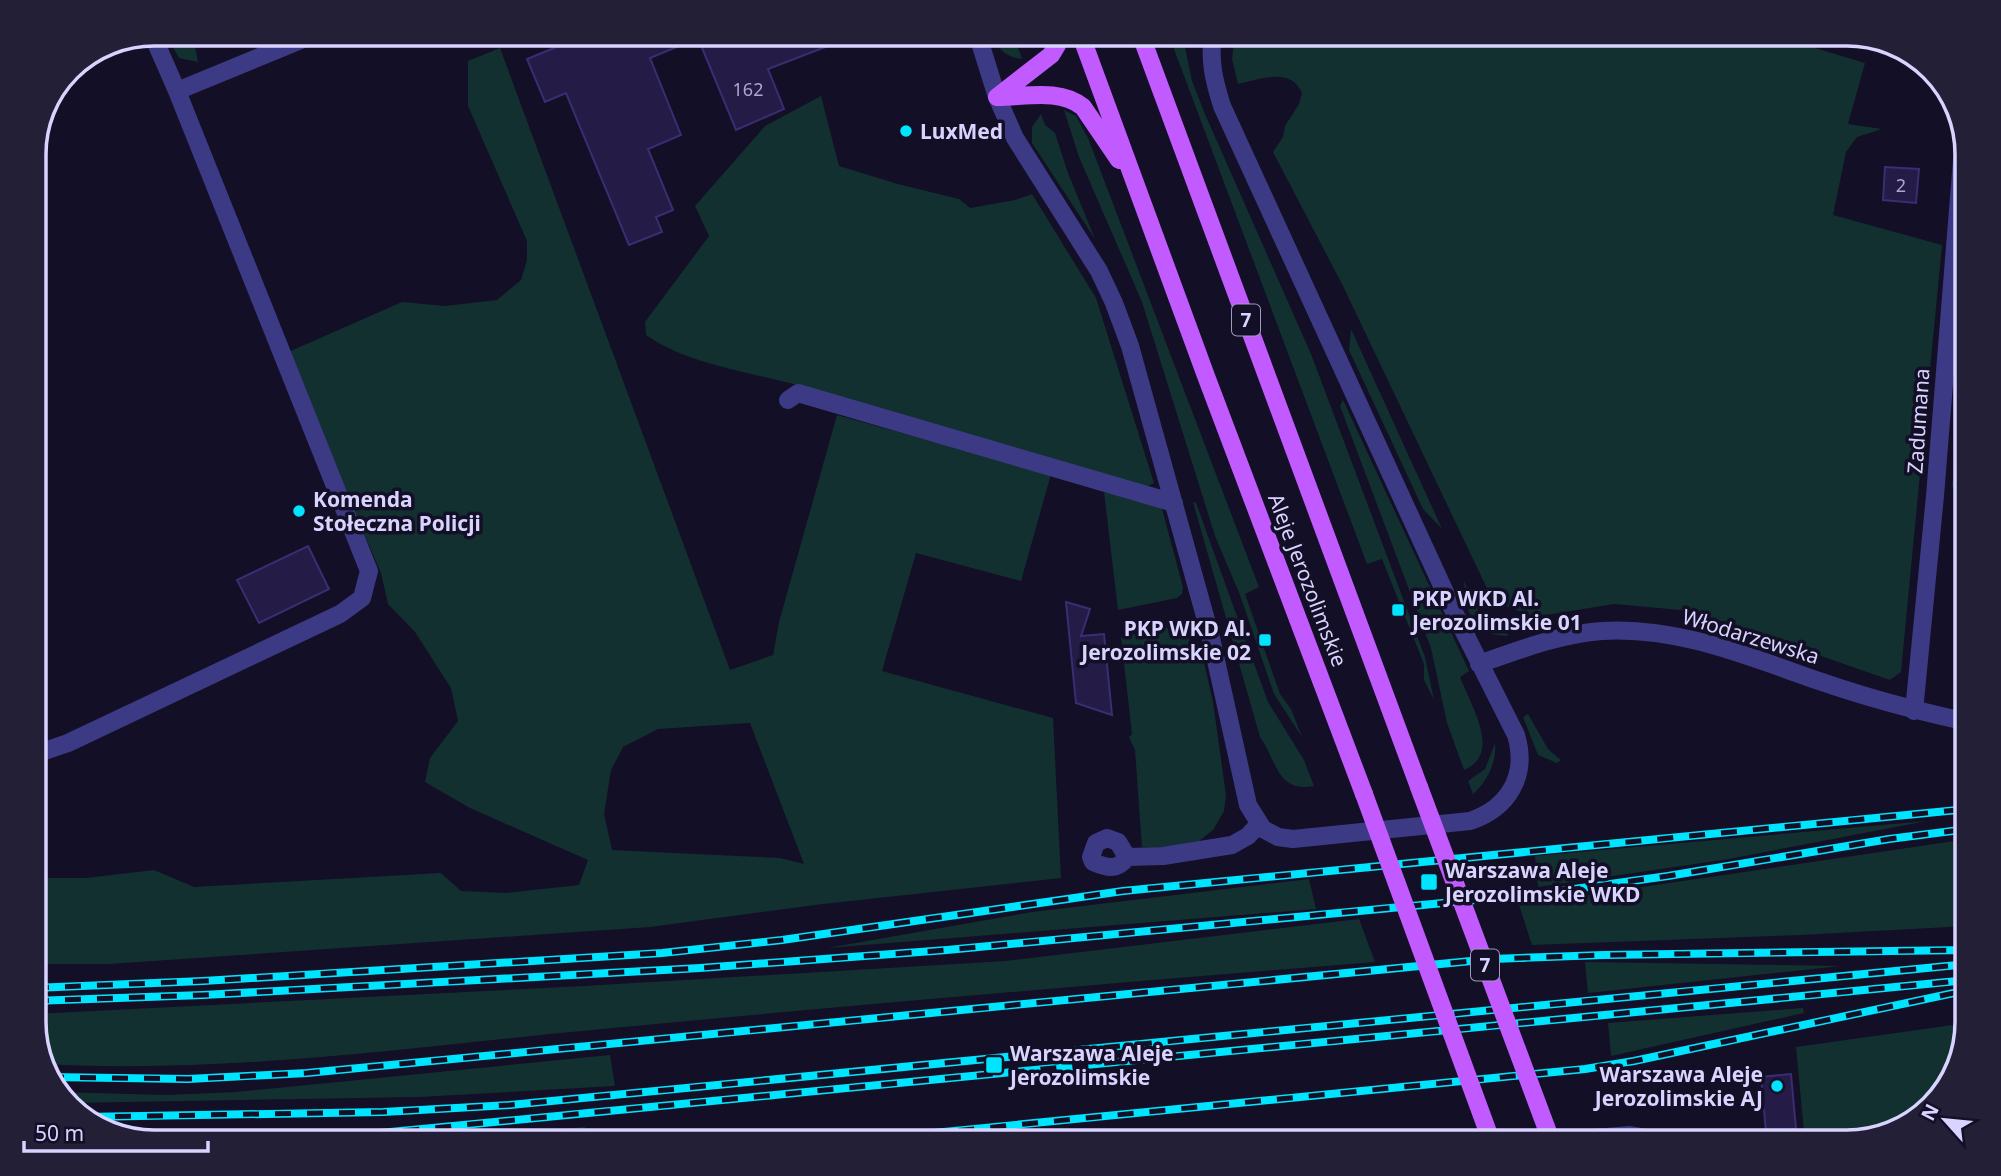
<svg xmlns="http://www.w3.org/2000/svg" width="2001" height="1176" font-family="'Noto Sans',sans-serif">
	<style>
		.green { fill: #12302f; fill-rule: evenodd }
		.building { fill: #241b47; stroke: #3b2d73; stroke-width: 2 }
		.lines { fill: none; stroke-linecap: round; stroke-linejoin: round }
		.minor { stroke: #3d3a85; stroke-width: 18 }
		.major { stroke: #c25bff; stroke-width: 18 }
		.rail-casing { stroke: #00e5ff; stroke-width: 8 }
		.rail { stroke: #130f26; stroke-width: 5; stroke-dasharray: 16; stroke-linecap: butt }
		.major-bridge { stroke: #c25bff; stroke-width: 18 }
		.poi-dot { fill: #00e5ff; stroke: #130f26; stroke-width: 2.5 }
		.labels { text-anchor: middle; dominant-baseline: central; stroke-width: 7; stroke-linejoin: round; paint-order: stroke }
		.number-label { font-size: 18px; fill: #aca6d1 }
		.shield { fill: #130f26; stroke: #9e99be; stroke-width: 2 }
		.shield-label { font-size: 19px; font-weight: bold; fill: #d9d4ff }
		.poi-label { font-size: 21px; font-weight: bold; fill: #d9d4ff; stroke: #130f26; text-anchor: start }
		.street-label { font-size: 21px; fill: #d9d4ff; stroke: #130f26 }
		.rim { fill: none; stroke: #d9d4ff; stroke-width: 3.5 }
	</style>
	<rect width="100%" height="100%" fill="#130f26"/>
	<path class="green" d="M165,33H214L194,41L198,62L179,58Z
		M993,33H1013L1022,59C1005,57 997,49 993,33Z
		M1168,33H1182L1192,81L1205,114L1311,354L1425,657L1434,700L1424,680V664L1382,559L1367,564Z
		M1235,33H1766L1865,63L1848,124L1882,129L1857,137L1846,152L1833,215L1942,245L1901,672L1890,680L1692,611L1614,604L1534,617L1493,601L1343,286L1273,152L1283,137L1285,126L1299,104L1302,93C1291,67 1260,79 1238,84L1232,59Z
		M500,48L730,670L773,655L779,622L837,415L1051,474L1021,581L916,553L882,671L1053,718L1061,878L823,904L650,927L109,964H33V878H86L154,870L194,887L441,873L461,891L506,893L579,885L588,860L470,808L425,782L430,758L458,721L451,688L415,632L388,604L381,573L286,353L402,302L445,306L497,300L521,280L527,260V241L468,106V61ZM750,723L804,864L780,858L612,850L604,814L611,770L623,747L658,729Z
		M821,96L839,166L898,184L959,199L970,208L1015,200L1032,194L1096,298L1154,483L1148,486L1136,484C1023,450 910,417 797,385C749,372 687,364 646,335L645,322L709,236L695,206L765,126Z
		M1064,110L1076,116L1088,138L1259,587L1245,594L1280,694L1291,709L1302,737L1274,694L1240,595L1215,536L1142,302L1079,157Z
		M1041,114L1045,125L1055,133L1068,173L1095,239L1032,143V127Z
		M1351,329L1442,529L1423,509L1349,350Z
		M1966,348H1968V491L1952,487Z
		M1343,400L1469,671L1460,677C1470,704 1503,754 1464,770L1447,723L1431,648L1340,406Z
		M1104,492L1161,505L1183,587L1182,594L1177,598L1118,610Z
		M1193,502L1196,503L1268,702L1304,760L1314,786C1277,793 1277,761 1260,737Z
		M1464,581L1476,607L1483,616L1505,626L1508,636C1470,634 1467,615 1464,581Z
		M1184,624L1193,651L1201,649L1213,702L1226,795L1224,811L1213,830L1198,842L1163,847H1142L1135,750L1129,737L1132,734L1121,637Z
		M1528,714L1548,749L1561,760L1557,763L1538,755L1523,717Z
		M1495,743C1497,762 1487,782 1473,794L1468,781L1485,769Z
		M1927,821L1729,859L1538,887L1535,856Z
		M1968,839V926L1800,935L1532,945L1519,905Z
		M1309,879L1316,909L827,948L1032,912Z
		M1359,919L1375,962C1114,983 853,1005 592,1030C410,1047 228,1074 44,1064L33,1029V1014L584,986L1006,961Z
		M1585,962L1841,966L1588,993Z
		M1803,1008L1804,1013L1611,1056L1608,1023Z
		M1967,1023L1951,1083L1907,1127L1847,1143H1805L1796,1047Z
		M610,1055L615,1086L419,1097L69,1103L58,1092L167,1095L237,1092Z
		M585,1127L586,1143H426L584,1127Z"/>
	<path class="building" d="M590,33H858L859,34L768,69L784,109L736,130L698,38L650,58L681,135L648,149L673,210L656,217L662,232L629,245L566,93L545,102L527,59L554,48L571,36L582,37Z
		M1885,167L1919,169L1916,203L1883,200Z
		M308,546L329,589L259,623L237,580Z
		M1066,602L1090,609L1081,636L1104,634L1112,715L1076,703Z
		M1791,1074L1796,1129L1766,1132L1761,1077Z"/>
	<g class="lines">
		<path class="minor" d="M977,33L997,97L1015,138L1099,271L1114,303L1130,346L1211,638L1248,805L1263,829L1278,837L1293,839L1470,821C1509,808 1528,775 1516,735L1455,614L1222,106C1214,81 1209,60 1213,33
			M177,91L318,33
			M788,400L798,393L1174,503
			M1479,664C1519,650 1560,634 1602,631C1678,626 1749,657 1819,681C1868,698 1917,711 1968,722
			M1914,711L1935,496L1964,135
			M33,755L68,743L340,614L362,598L369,571L177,91L152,34
			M1127,857L1118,842L1107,838L1096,843L1091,857L1093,862C1107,868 1118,871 1127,857L1163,856L1232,845L1248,836L1258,825
			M1535,1143L1630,1135L1676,1143"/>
		<path class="major" d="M1080,33L1206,376L1364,794
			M1140,33L1419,787
			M997,97C1025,97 1060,88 1083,107L1119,160
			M997,97L1051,55L1057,45L1058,33"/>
		<g class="rail-casing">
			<path id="rail" d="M33,988L203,981L662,953L782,940L1123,891L1968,809
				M33,1001L203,995L700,968L947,950L1538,894L1668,876L1889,839L1968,829
				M48,1077L188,1079L307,1073L1492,959L1604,955L1968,950
				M83,1117L383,1112L510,1105L1968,964
				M276,1143L1968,980
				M831,1143L1585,1069L1634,1061L1968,990"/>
		</g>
		<use href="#rail" class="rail"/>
		<path class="major-bridge" d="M1419,787L1552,1143
			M1364,794L1492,1143"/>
	</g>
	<g class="poi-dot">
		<circle cx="906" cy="131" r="7"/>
		<circle cx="299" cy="511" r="7"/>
		<rect x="1391" y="603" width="14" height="14" rx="3.5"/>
		<rect x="1258" y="633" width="14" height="14" rx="3.5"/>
		<rect x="1420" y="873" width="18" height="18" rx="3.5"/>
		<rect x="985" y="1056" width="18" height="18" rx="3.5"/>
		<circle cx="1777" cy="1086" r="7"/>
	</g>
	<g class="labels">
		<g class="number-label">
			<text x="748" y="89">162</text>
			<text x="1901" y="185">2</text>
		</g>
		<g class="shield">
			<rect x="1232" y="304.5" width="28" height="31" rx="5"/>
			<rect x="1471" y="949.5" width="28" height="31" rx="5"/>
		</g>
		<g class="shield-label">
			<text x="1246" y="320">7</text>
			<text x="1485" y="965">7</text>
		</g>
		<g class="poi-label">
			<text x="920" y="131">LuxMed</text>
			<text x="313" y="499">Komenda<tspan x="313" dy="24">Stołeczna Policji</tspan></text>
			<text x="1412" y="598">PKP WKD Al.<tspan x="1412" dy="24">Jerozolimskie 01</tspan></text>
			<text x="1251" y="628" text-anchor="end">PKP WKD Al.<tspan x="1251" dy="24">Jerozolimskie 02</tspan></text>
			<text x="1445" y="870">Warszawa Aleje<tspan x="1445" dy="24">Jerozolimskie WKD</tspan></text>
			<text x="1010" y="1053">Warszawa Aleje<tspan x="1010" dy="24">Jerozolimskie</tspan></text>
			<text x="1763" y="1074" text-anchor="end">Warszawa Aleje<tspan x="1763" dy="24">Jerozolimskie AJ</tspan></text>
		</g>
		<g class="street-label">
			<text transform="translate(1918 421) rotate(-86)">Zadumana</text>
			<text transform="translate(1308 580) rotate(69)">Aleje Jerozolimskie</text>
			<text transform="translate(1751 636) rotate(17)">Włodarzewska</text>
		</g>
	</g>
	<path d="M0 0H2001V1176H0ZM154 46H1847A108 108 0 0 1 1955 154V1022A108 108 0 0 1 1847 1130H154A108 108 0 0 1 46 1022V154A108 108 0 0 1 154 46Z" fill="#231f37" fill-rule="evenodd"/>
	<path class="rim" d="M154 46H1847A108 108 0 0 1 1955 154V1022A108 108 0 0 1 1847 1130H154A108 108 0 0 1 46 1022V154A108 108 0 0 1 154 46Z"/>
	<g transform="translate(1945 1120) rotate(297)" stroke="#130f26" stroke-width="5" paint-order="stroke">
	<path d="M0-5L12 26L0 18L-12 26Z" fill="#d9d4ff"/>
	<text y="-10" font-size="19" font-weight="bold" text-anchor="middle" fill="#d9d4ff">N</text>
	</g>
	<path d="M24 1141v10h184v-10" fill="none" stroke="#d9d4ff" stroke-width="3.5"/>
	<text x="35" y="1141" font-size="21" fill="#d9d4ff" stroke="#130f26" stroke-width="5" paint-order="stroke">50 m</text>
</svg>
